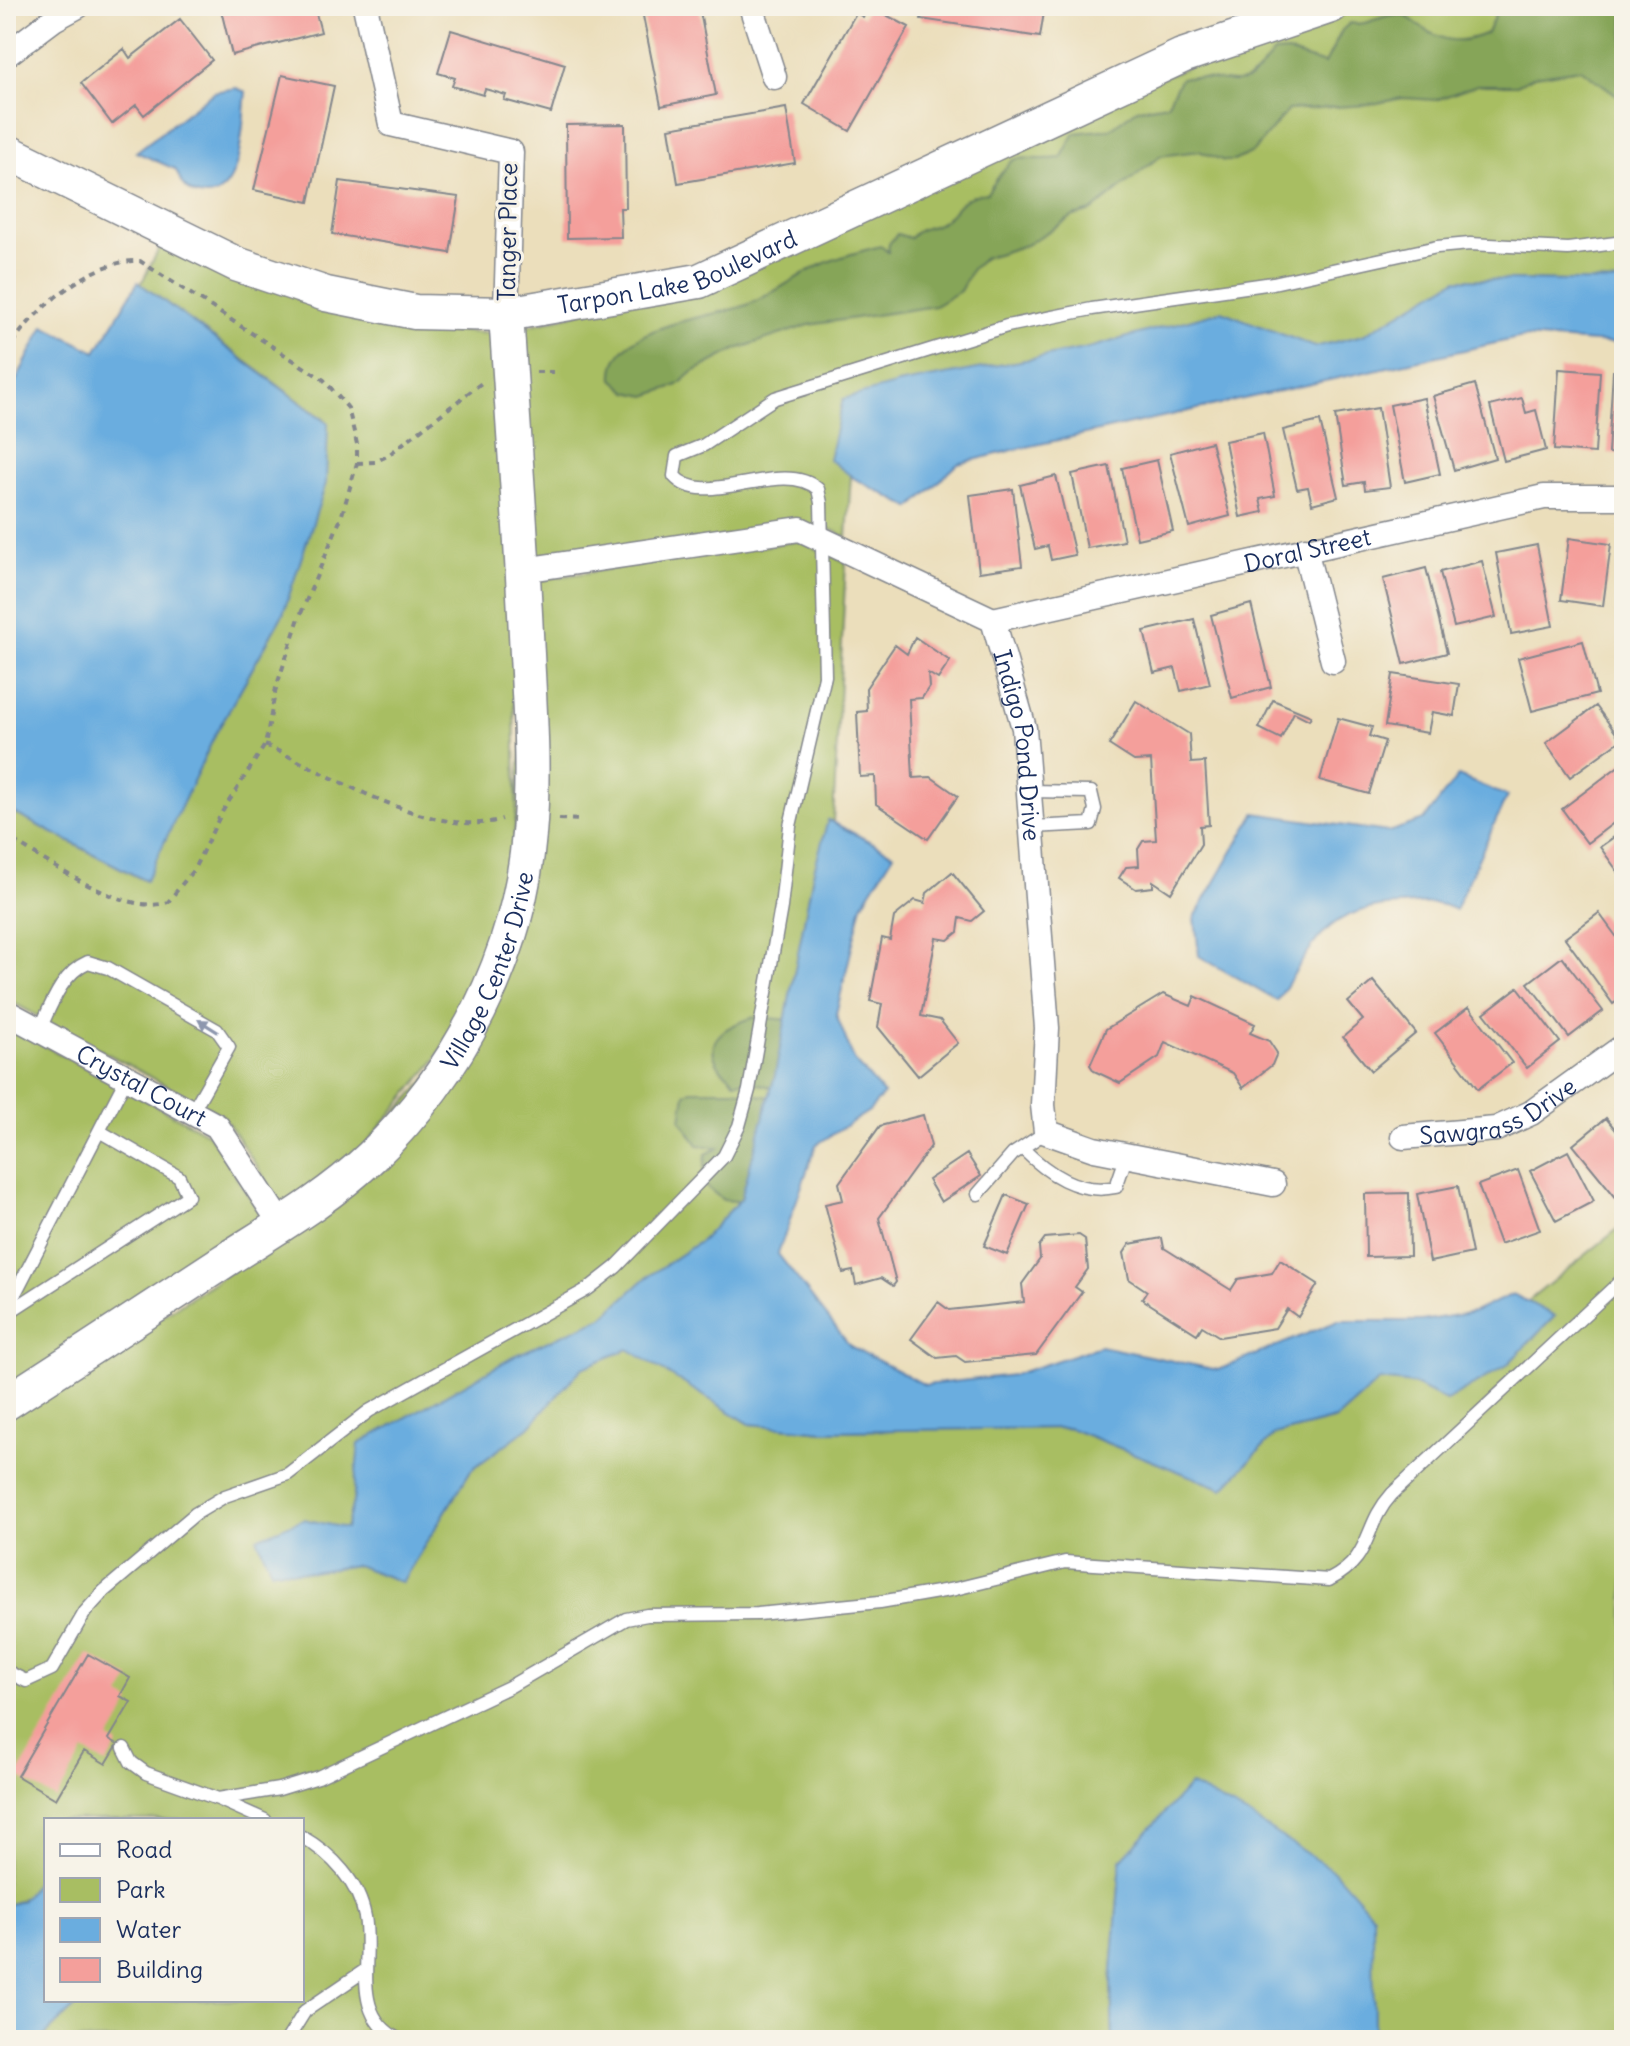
<svg xmlns="http://www.w3.org/2000/svg" width="1630" height="2046" font-family="Delius,sans-serif">
	<style>
		.green { fill: #a8be62; stroke: #627660; stroke-width: 2 }
		.forest { fill: #86a558; stroke: #506a5b; stroke-width: 2 }
		.water { fill: #6aaddf; stroke: #426e9e; stroke-width: 2 }
		.building { fill: #f49f9b }
		.lines { fill: none; stroke-linecap: round; stroke-linejoin: round }
		.lane-casing { stroke: #83868c; stroke-width: 15 }
		.street-casing { stroke: #83868c; stroke-width: 27 }
		.secondary-casing { stroke: #83868c; stroke-width: 37 }
		.path { stroke: #83868c; stroke-width: 4; stroke-dasharray: 6 6; stroke-linecap: butt }
		.lane { stroke: #fff; stroke-width: 12 }
		.street { stroke: #fff; stroke-width: 24 }
		.secondary { stroke: #fff; stroke-width: 34 }
		.oneway { fill: #8d97ae }
		.labels { text-anchor: middle; dominant-baseline: central; stroke-width: 6; stroke-linejoin: round; paint-order: stroke }
		.street-label { font-size: 24px; fill: #1b2f5e; stroke: #f7f3e8 }
	</style>
	<rect width="100%" height="100%" fill="#f7f3e8"/>
	<filter id="ink" filterUnits="userSpaceOnUse"><feTurbulence type="fractalNoise" baseFrequency=".0125" numOctaves="2"/><feDisplacementMap in="SourceGraphic" scale="16" xChannelSelector="R" yChannelSelector="G"/><feConvolveMatrix kernelMatrix="1 2 1 2 8 2 1 2 1" color-interpolation-filters="sRGB"/></filter>
	<filter id="wash" filterUnits="userSpaceOnUse"><feTurbulence type="fractalNoise" baseFrequency=".006" numOctaves="4" result="noise"/><feDisplacementMap in="SourceGraphic" scale="32" xChannelSelector="R" yChannelSelector="G"/><feGaussianBlur stdDeviation="1.8" result="paint"/><feColorMatrix in="noise" values="0 0 0 0 0 0 0 0 0 0 0 0 0 0 0 0 0 1.4 0 .05"/><feComposite in="paint" operator="in"/></filter>
	<g filter="url(#wash)">
		<rect width="100%" height="100%" fill="#ebdebb"/>
		<path class="green" d="M1369,6H1624V282L1457,279L1363,335L1315,347L1221,311L1089,348L898,384L829,459L851,475L847,537L825,527L534,556L519,328L573,315L1188,67Z
			M163,241L445,330L495,334L511,570L517,833L490,954L435,1061L361,1150L284,1207L223,1116L6,999V809L145,881L216,733L283,614L328,422L141,284Z
			M799,541L846,562L833,822L829,820L813,874L775,1075L741,1199L702,1240L646,1278L603,1317L519,1354L360,1443L353,1502L346,1529L303,1519L311,1572L356,1565L402,1582L471,1470L529,1427L582,1368L628,1349L750,1424L824,1431L1069,1428L1223,1489L1274,1435L1336,1419L1380,1380L1413,1384L1446,1401L1507,1365L1555,1316L1527,1302L1624,1224V2040H1374L1121,1860L1111,1983L1113,2040H40L82,2000H302V1820H46C46,1855 48,1894 6,1905V1418L288,1234L500,997L536,580Z
			M6,1025L209,1134L264,1220L6,1389Z"/>
		<path class="forest" d="M1499,6H1624V100L1581,69L1534,76L1517,85H1477L1436,100L1403,98L1367,105L1288,110L1253,152L1234,161H1224L1199,151L1160,156L1092,211L1074,216L1026,245L984,258L972,269L960,291L935,306L809,325L737,349L693,372L678,385L646,396L628,392L613,379C608,324 713,318 747,305C774,294 797,275 823,264C841,256 862,251 881,246L888,252L889,244L897,234L910,238C920,226 926,230 938,224C958,215 954,196 987,193C1021,144 1007,163 1061,158L1075,133L1110,129L1137,109L1167,104L1181,78C1203,73 1231,87 1246,80C1257,76 1266,61 1274,53L1287,52L1325,64L1342,30L1350,23C1370,27 1381,13 1400,15C1408,15 1414,22 1421,27C1444,43 1462,44 1487,33Z
			M755,1017L763,1022L768,1018L790,1020L773,1088L749,1081L734,1082C731,1074 726,1075 721,1069C698,1037 732,1024 755,1017Z
			M691,1090H735L769,1097L747,1202L723,1200L703,1184L706,1154L718,1148L698,1145L681,1120L685,1094Z"/>
		<path class="water" d="M236,88L246,92C242,122 244,195 206,196C197,196 189,192 183,185C179,180 179,174 175,169L136,152L214,92Z
			M1457,279L1624,282V344L1523,337L1013,450L958,464L911,508L855,479L829,459L843,399L898,384L1089,348L1221,311L1315,347L1363,335Z
			M138,282L328,423L326,483L283,614L216,733L146,881L6,809V400L44,326L96,352Z
			M1458,776L1507,796L1455,910C1437,900 1420,904 1400,905C1323,908 1315,943 1277,1001L1199,956L1195,917L1255,813L1388,832L1424,820Z
			M828,820L894,854L862,905L836,1014L854,1060L884,1094L869,1111L816,1145L778,1254L850,1346L925,1385L1013,1375L1100,1346L1218,1370L1338,1321H1422L1474,1312L1513,1294L1555,1316L1507,1365L1446,1401L1413,1384L1380,1380L1336,1419L1274,1435L1223,1489L1069,1428L824,1431L750,1424L628,1349L582,1368L529,1427L471,1470L402,1582L356,1565L311,1572L271,1570L257,1538L303,1519L346,1528L353,1502L359,1444L519,1354L603,1317L646,1278L702,1240L741,1199L775,1075L813,874Z
			M1190,1785L1246,1814L1335,1872L1373,1915L1374,2040H1113L1111,1983L1121,1860Z
			M46,1869V2000H82L40,2040H6V1905L21,1901Z"/>
		<g id="blocks">
			<path class="building" d="M220,6H314L321,32L232,55Z
				M641,6H699L716,95L661,106Z
				M869,6L909,27L850,131L804,104L856,13L863,17Z
				M923,6H1045L1040,37L921,19Z
				M180,19L212,60L144,115L136,105L112,124L81,83L124,49L130,58Z
				M451,30L565,64L551,113L504,100L506,95L485,89L483,95L452,86L455,78L438,73Z
				M282,75L334,86L309,202L254,190Z
				M786,108L795,163L678,183L669,128Z
				M625,124L626,208H620L621,237L567,238L566,125Z
				M340,181L459,197L450,253L332,234Z
				M1559,369L1600,372L1595,453L1554,450Z
				M1613,371H1624V454L1608,453Z
				M1475,384L1495,458L1454,470L1433,396Z
				M1424,398L1440,474L1405,482L1390,405Z
				M1522,398L1526,413L1536,410L1546,450L1504,461L1490,406Z
				M1378,408L1390,487L1365,490L1364,482L1346,485L1335,415Z
				M1320,421L1338,497L1312,504L1308,487L1297,489L1283,430Z
				M1263,433L1275,496L1260,499L1263,512L1240,517L1225,441Z
				M1211,442L1230,516L1189,527L1170,453Z
				M1157,460L1173,531L1137,539L1122,468Z
				M1109,466L1124,541L1087,548L1072,474Z
				M1056,476L1075,555L1051,560L1048,546L1035,549L1020,485Z
				M1013,489L1022,566L979,572L970,495Z
				M1569,538L1611,544L1603,606L1561,600Z
				M1537,545L1553,626L1511,634L1496,553Z
				M1482,561L1496,617L1454,627L1440,572Z
				M1426,568L1447,653L1404,664L1383,579Z
				M1251,604L1271,687L1232,698L1211,615Z
				M1194,619L1210,684L1181,691L1175,668L1154,673L1144,631Z
				M915,637L950,661L938,679L928,673L929,687L922,698L909,699L913,778L931,777L958,796L928,839L876,804L875,776L860,777L857,712L867,711L866,688L895,645L907,654Z
				M1583,641L1597,694L1532,711L1518,658Z
				M1393,674L1459,684L1454,716L1432,712L1428,733L1385,726Z
				M1273,700L1311,716L1309,720L1294,712L1281,739L1259,728Z
				M1136,701L1189,734L1191,763L1205,762L1209,825L1200,826L1201,844L1171,893L1153,881V887L1136,889L1119,878L1126,867L1139,866L1138,849L1143,841L1156,840L1151,760L1134,761L1109,745Z
				M1596,706L1621,740L1570,777L1546,743Z
				M1338,718L1372,727L1369,736L1385,741L1369,794L1320,780Z
				M1624,762V815L1587,843L1562,809Z
				M1624,830V880L1600,847Z
				M952,872L984,911L972,921L960,918L958,932L948,940L936,938L921,1016L940,1020L958,1043L918,1076L878,1027L882,1004L870,1001L882,938L890,940L894,917L915,900L925,903L927,893Z
				M1599,913L1624,947V996L1613,1004L1565,938Z
				M1562,957L1603,1011L1569,1037L1528,983Z
				M1373,981L1416,1033L1371,1071L1343,1037L1363,1020L1348,1002Z
				M1518,987L1560,1042L1527,1068L1484,1013Z
				M1163,994L1191,1006L1195,996L1255,1024L1250,1033L1269,1041L1277,1053L1272,1065L1243,1088L1233,1073L1165,1042L1159,1057L1120,1083L1094,1071L1090,1065L1106,1029Z
				M1469,1007L1512,1063L1478,1089L1435,1033Z
				M923,1115L931,1146L879,1218L896,1282L893,1286L881,1278L856,1285L853,1271L843,1273L825,1204L843,1200L839,1183L880,1126Z
				M1606,1118L1624,1140V1195L1618,1200L1573,1145Z
				M1568,1151L1594,1201L1556,1221L1530,1171Z
				M967,1154L981,1176L941,1202L928,1180Z
				M1518,1170L1540,1230L1500,1244L1478,1185Z
				M1458,1186L1472,1253L1430,1262L1417,1194Z
				M1409,1193L1410,1256L1366,1257L1365,1194Z
				M1006,1195L1029,1204L1007,1255L984,1246Z
				M1079,1235L1085,1239L1088,1269L1075,1287L1082,1292L1036,1355L965,1362L956,1356L937,1358L911,1339L938,1302L949,1310L1024,1302L1022,1284L1040,1259L1039,1246L1045,1238Z
				M1162,1238L1164,1248L1231,1290L1238,1279L1272,1273L1280,1260L1318,1284L1298,1317L1287,1309L1275,1328L1220,1337L1202,1326L1197,1334L1142,1299L1147,1291L1129,1279L1124,1253L1130,1244Z
				M88,1654L130,1678L120,1696L131,1702L109,1739L118,1744L106,1764L84,1751L56,1799L17,1776Z"/>
		</g>
	</g>
	<g filter="url(#ink)">
		<use href="#blocks" fill-opacity="0" stroke="#83868c" stroke-width="2"/>
		<g class="lines">
			<g class="lane-casing">
				<path id="lane" d="M1029,791L1091,792L1095,809L1091,824L1032,827
					M40,1029C51,1005 62,973 88,962L108,968L217,1030L229,1047L192,1112
					M1022,1148C1047,1173 1078,1195 1116,1187L1127,1155
					M978,1194L1013,1154L1046,1132
					M6,1311L127,1077
					M6,1314L188,1196L179,1177L99,1131
					M6,1671L26,1681L52,1669L85,1612L104,1591L195,1514L225,1496L288,1474L369,1411L588,1289L616,1267L724,1156L739,1126L749,1090L781,907L790,826L825,676L821,503L818,489C782,457 704,511 674,476L677,456L704,445L775,398L1007,326L1092,309L1273,283L1437,247L1470,244L1568,249L1624,242
					M124,1748L131,1762L146,1773L218,1799L279,1789L318,1777L509,1687L626,1619L647,1615L758,1614L880,1602L955,1589L1065,1562L1329,1580C1374,1557 1362,1527 1392,1494L1624,1278
					M218,1799L265,1820
					M302,1837C332,1854 359,1883 365,1917C373,1961 349,2015 400,2040
					M287,2040L305,2011L364,1971"/>
			</g>
			<g class="street-casing">
				<g id="street">
					<path d="M365,6L391,124L511,152L506,314"/>
					<path d="M751,6L774,77"/>
					<path d="M6,55L54,19L78,6"/>
					<path d="M1305,549L1333,661"/>
					<path id="s1" d="M523,570L800,529L993,620L1024,728L1047,1028L1043,1105L1046,1132L1094,1149L1273,1184"/>
					<path id="s2" d="M993,620L1544,497H1624"/>
					<path id="s3" d="M6,1012L217,1126L281,1224"/>
					<path id="s4" d="M1403,1137L1496,1129L1531,1113L1624,1046"/>
				</g>
			</g>
			<g class="secondary-casing">
				<g id="secondary">
					<path id="s5" d="M6,151L236,264L326,294L415,312L506,314L699,281L1182,56L1331,6"/>
					<path id="s6" d="M6,1403C79,1356 151,1309 224,1261C274,1229 328,1198 371,1157C459,1073 519,957 529,834C535,768 529,700 526,634C521,527 513,421 506,314"/>
				</g>
			</g>
			<path class="path" d="M6,353C29,313 92,258 140,261L324,380L348,408L357,444V463L341,518L299,618L276,688L265,745L222,812L194,869L168,902C126,918 42,858 6,836
				M536,372H553
				M357,463L375,462L387,456L484,381
				M265,745C327,773 436,841 502,819
				M559,819L580,820"/>
			<use href="#lane" class="lane"/>
			<use href="#street" class="street"/>
			<use href="#secondary" class="secondary"/>
		</g>
		<defs><path id="oneway-solid" d="M-6-.8H1V-3.2L6.5 0L1 3.2V.8H-6Z" transform="scale(2)"/></defs>
		<use class="oneway" href="#oneway-solid" transform="translate(208 1026) rotate(-148)"/>
	</g>
	<g class="labels">
		<g class="street-label">
			<text transform="translate(507 232) rotate(-89)">Tanger Place</text>
			<text stroke="none"><textPath href="#s5" startOffset="710">Tarpon Lake Boulevard</textPath></text>
			<text stroke="none"><textPath href="#s2" startOffset="322">Doral Street</textPath></text>
			<text stroke="none"><textPath href="#s1" startOffset="622">Indigo Pond Drive</textPath></text>
			<text stroke="none"><textPath href="#s6" startOffset="664">Village Center Drive</textPath></text>
			<text stroke="none"><textPath href="#s3" startOffset="154">Crystal Court</textPath></text>
			<text stroke="none"><textPath href="#s4" startOffset="100">Sawgrass Drive</textPath></text>
		</g>
	</g>
	<rect width="1630" height="2046" fill="none" stroke="#f7f3e8" stroke-width="32"/>
	<rect x="44" y="1818" width="260" height="184" fill="#f7f3e8" stroke="#9fa5b1" stroke-width="2"/>
	<rect x="60" y="1844" width="40" height="12" fill="#ffffff" stroke="#9fa5b1" stroke-width="2"/>
	<text x="116" y="1858" font-size="24" fill="#1b2f5e">Road</text>
	<rect x="60" y="1878" width="40" height="24" fill="#a8be62" stroke="#9fa5b1" stroke-width="2"/>
	<text x="116" y="1898" font-size="24" fill="#1b2f5e">Park</text>
	<rect x="60" y="1918" width="40" height="24" fill="#6aaddf" stroke="#9fa5b1" stroke-width="2"/>
	<text x="116" y="1938" font-size="24" fill="#1b2f5e">Water</text>
	<rect x="60" y="1958" width="40" height="24" fill="#f49f9b" stroke="#9fa5b1" stroke-width="2"/>
	<text x="116" y="1978" font-size="24" fill="#1b2f5e">Building</text>
</svg>
